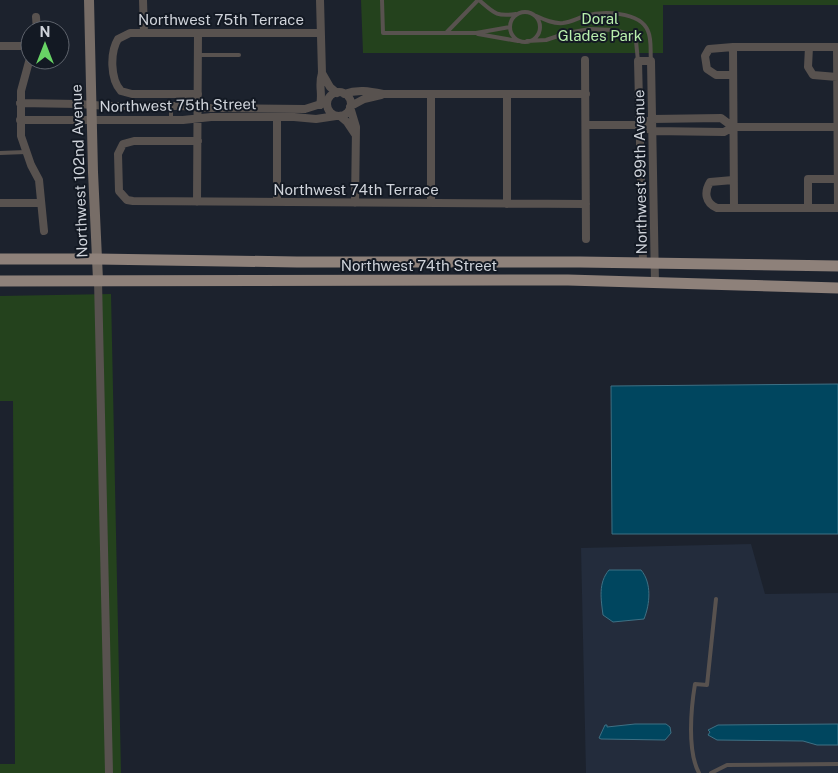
<svg xmlns="http://www.w3.org/2000/svg" width="838" height="773" font-family="'Public Sans',sans-serif">
	<style>
		.built { fill: #232c3c }
		.green { fill: #24421d }
		.water { fill: #00465f; stroke: #3e7084 }
		.lines { fill: none; stroke-linecap: round; stroke-linejoin: round }
		.lane { stroke: #58524f; stroke-width: 4 }
		.street { stroke: #58524f; stroke-width: 8 }
		.secondary { stroke: #776d67; stroke-width: 10 }
		.primary { stroke: #8e817a; stroke-width: 11 }
		.labels { text-anchor: middle; dominant-baseline: central; stroke-width: 4; stroke-linejoin: round; paint-order: stroke }
		.park-label { font-size: 15px; fill: #b9efad; stroke: #131923 }
		.street-label { font-size: 15px; fill: #cfd3da; stroke: #131923 }
	</style>
	<rect width="100%" height="100%" fill="#1c222d"/>
	<path class="built" d="M751,544L765,594L838,593V773H586L581,548Z"/>
	<path class="green" d="M361,0H838V5H663V53H363Z
		M111,294L121,773H0V764H15L13,401H0V296Z"/>
	<path class="water" d="M838,384V534H612L611,386Z
		M609,570H641C652,583 650,604 644,619L613,622L603,615C601,599 598,583 609,570Z
		M635,724H666L670,727L671,733L665,740L601,739L599,738L605,725H607V727Z
		M838,724V745H817L803,741L717,740L708,735L710,732L708,730L718,725Z"/>
	<g class="lines">
		<path class="lane" d="M382,0L383,33H476L510,27
			M479,0C494,13 496,17 516,14
			M510 27a15 15 0 1 1 30 0a15 15 0 1 1-30 0Z
			M534,15C543,19 553,24 563,23C571,22 578,18 585,16C602,11 640,11 648,31C652,40 650,52 651,61
			M446,33L478,0
			M478,34L518,41
			M527,41L546,40L567,33L590,29L615,30L631,35L636,41L638,61
			M198,55H239
			M171,120V106
			M0,153L26,152
			M699,773C687,751 691,708 695,684L707,685L716,599
			M711,773L727,765L838,764"/>
		<path class="street" d="M143,0L144,33
			M36,17L37,30
			M0,46H30
			M733,47L734,208
			M809,47L808,67L813,75L837,77
			M837,47L838,208
			M30,58L21,91V136L31,165L39,180L44,231
			M585,60L586,239
			M322,73L330,87L337,93
			M733,75H716L707,69L705,56L709,49L733,47H838
			M327 104a12 12 0 1 1 24 0a12 12 0 1 1-24 0Z
			M198,94H132L121,91C110,79 110,52 118,39L130,33H320
			M344,94C358,89 369,91 383,94H586
			M507,94V204
			M20,103L78,104L108,106H180L211,108L305,109L327,102
			M320,105C323,93 318,86 322,73L320,0
			M351,106L364,99L381,95
			M350,107L356,127L355,203
			M340,116L347,122L355,134
			M20,120H183L211,117H294L316,119L336,116
			M586,125H640L652,131L724,132L733,127
			M640,125L652,119L721,118L733,127H838
			M198,141H134L123,144L118,154L119,191L127,200L133,201L586,204
			M733,180L710,182C704,192 705,203 717,208H838
			M197,202L198,33
			M277,202V117
			M0,203H41
			M431,203V94
			M808,208V179H838
			M643,263L638,61H651L655,283
			M98,280L109,773"/>
		<path class="secondary" d="M89,0L93,172L98,280"/>
		<path class="primary" d="M0,259H97L297,262H580L838,266
			M0,281L568,280L838,288"/>
	</g>
	<g class="labels">
		<g class="park-label">
			<text x="600" y="18">Doral<tspan x="600" dy="17">Glades Park</tspan></text>
		</g>
		<g class="street-label">
			<text x="221" y="19">Northwest 75th Terrace</text>
			<text transform="translate(178 105) rotate(-1)">Northwest 75th Street</text>
			<text transform="translate(79 171) rotate(-92)">Northwest 102nd Avenue</text>
			<text transform="translate(640 172) rotate(-91)">Northwest 99th Avenue</text>
			<text x="356" y="189">Northwest 74th Terrace</text>
			<text x="419" y="265">Northwest 74th Street</text>
		</g>
	</g>
	<g transform="translate(45 45)"><circle r="24" fill="#131923" stroke="#5e636c"/>
	<path d="M0-4L9 19L0 12L-9 19Z" fill="#68d465"/>
	<text y="-8" font-size="14" font-weight="bold" text-anchor="middle" fill="#cfd3da">N</text>
	</g>
</svg>
